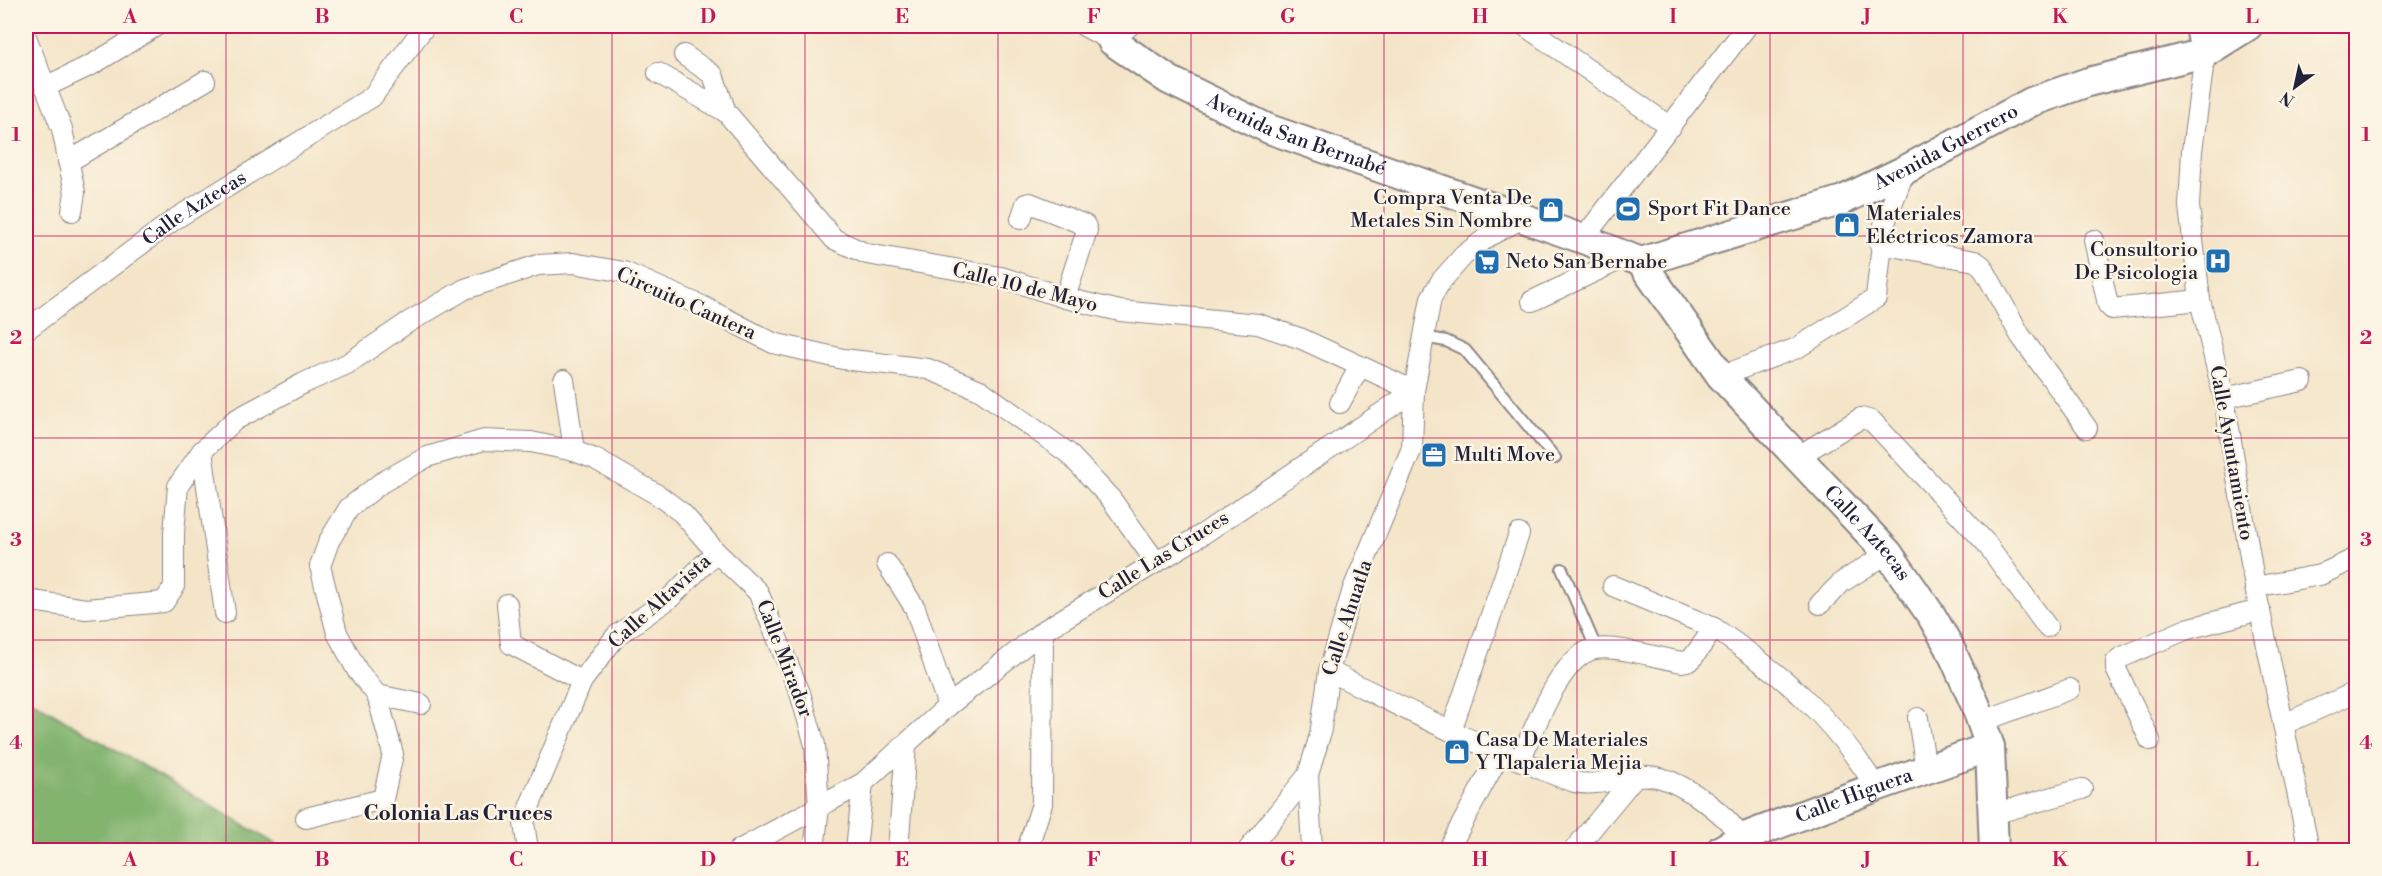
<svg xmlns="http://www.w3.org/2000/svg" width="2382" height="876" font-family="'Libre Bodoni',serif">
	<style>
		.forest { fill: #82b46e; stroke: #526b54; stroke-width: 1.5 }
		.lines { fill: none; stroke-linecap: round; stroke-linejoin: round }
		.lane-casing { stroke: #8b8482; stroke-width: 14 }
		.street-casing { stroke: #8b8482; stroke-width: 22 }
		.secondary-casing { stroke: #8b8482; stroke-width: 32 }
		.lane { stroke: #fff; stroke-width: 10 }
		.street { stroke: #fff; stroke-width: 20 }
		.secondary { stroke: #fff; stroke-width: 28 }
		.grid { fill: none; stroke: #c2185b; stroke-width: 1.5; stroke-opacity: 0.55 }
		.labels { text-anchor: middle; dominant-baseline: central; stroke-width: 5; stroke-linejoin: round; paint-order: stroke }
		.street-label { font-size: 20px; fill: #22223b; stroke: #fcf5e5 }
		.poi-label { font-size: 20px; fill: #22223b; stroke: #fcf5e5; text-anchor: start }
		.neighbourhood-label { font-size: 21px; font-weight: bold; fill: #22223b; stroke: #fcf5e5 }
		.neatline { fill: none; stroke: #c2185b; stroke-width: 2 }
		.grid-label { font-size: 20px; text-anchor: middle; font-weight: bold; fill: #c2185b }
	</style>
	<rect width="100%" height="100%" fill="#fcf5e5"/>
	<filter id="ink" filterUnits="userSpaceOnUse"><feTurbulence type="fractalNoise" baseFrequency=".0167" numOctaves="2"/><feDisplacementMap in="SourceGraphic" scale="12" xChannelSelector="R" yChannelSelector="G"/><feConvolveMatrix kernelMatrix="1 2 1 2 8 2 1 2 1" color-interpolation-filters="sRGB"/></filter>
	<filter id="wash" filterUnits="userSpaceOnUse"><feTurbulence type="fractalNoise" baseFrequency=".008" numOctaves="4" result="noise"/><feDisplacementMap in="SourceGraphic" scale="24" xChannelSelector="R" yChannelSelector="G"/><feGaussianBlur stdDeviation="1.35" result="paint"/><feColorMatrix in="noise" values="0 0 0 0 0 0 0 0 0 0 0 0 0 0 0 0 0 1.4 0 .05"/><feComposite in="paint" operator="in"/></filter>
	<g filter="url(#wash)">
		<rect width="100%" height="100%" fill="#f4e5c9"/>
		<path class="forest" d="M26,697L271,841L282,850H26Z"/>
	</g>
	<g filter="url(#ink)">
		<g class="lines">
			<g class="lane-casing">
				<path id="lane" d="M1423,337L1446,341L1465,350L1555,458
					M1562,569L1596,648"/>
			</g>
			<g class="street-casing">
				<g id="street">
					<path d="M1084,26L1112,41L1129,26"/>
					<path d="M1525,26L1671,127"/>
					<path d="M26,37L62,129L75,193L72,211"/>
					<path d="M2205,53L2192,151L2189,206L2200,300L2224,398L2255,587L2309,850"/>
					<path d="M684,55L713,75L726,112"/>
					<path d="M658,73L726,112L834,239L867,254L1001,277L1065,298L1120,311L1258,324L1302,339L1414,391"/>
					<path d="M45,87L93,64L156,26"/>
					<path d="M68,162L205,81"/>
					<path d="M1021,219L1026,204L1030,203L1085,225L1087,230L1065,298"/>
					<path d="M1583,239L1747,26"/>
					<path d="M2094,240L2108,305L2112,309L2200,300"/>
					<path d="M1880,244L1975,261L1982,266L2020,335L2087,428"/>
					<path d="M1532,301L1628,256"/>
					<path id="s1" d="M26,330L175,219L372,97L425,26"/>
					<path d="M1721,376L1797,348L1876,298L1884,225L1905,170"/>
					<path d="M564,380L574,451"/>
					<path d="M2224,398L2302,381"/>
					<path d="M1340,403L1360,366"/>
					<path d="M202,451L225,613"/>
					<path d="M1797,457L1861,418L1872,421L1986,543L2047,627"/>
					<path d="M887,564L915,608L948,706"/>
					<path d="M1613,586L1714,628"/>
					<path d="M2255,587L2320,575L2356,558"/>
					<path d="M26,600L86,609L164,602L174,587V533L178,486L202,451L235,420L304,383L347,364L407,323L465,289L538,265L573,263L624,272L702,306L773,343L843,359L928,369L980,390L1068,453L1111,499L1156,562"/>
					<path d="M507,604L511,644L582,681"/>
					<path d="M1820,604L1842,582L1888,553"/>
					<path d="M1329,671C1392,702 1454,735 1519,760C1538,767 1556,777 1575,782C1603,789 1632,769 1661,778C1688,786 1740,821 1744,849"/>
					<path d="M377,695L421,704"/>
					<path d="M1918,718L1926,769"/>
					<path d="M1983,721L2070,689"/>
					<path d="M2284,724L2356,692"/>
					<path d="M1451,731L1519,534"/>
					<path d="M2150,740L2116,669V662L2120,658L2187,629L2260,610"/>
					<path d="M1520,760C1534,731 1561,654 1595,649C1615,645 1660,658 1682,662L1691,660L1714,628C1784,676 1830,714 1876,787"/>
					<path d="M1993,814L2082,789"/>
					<path d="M306,818L383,799L393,754L377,695L357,670L337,633L320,566L329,541L349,508L381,483L427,457L484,440L531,442L574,451L595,459L658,495L682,513L716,552L758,592L800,693L815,745L819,807L814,850"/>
					<path d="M528,850L524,823L530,805L582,681L616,636L670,598L716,552"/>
					<path d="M739,850L863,783L948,706L1043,631L1203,534L1414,391"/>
					<path d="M856,850L863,783"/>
					<path d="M898,850L906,746"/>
					<path d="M1027,850L1042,804L1043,631"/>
					<path d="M1248,850L1308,775"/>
					<path d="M1312,850L1308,775L1320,735L1329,671L1353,589L1412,448L1414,391L1431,298L1441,281L1464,255L1489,236L1523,218"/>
					<path d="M1448,850L1500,753"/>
					<path d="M1574,850L1637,774"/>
				</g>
			</g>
			<g class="secondary-casing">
				<g id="secondary">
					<path id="s2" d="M1106,26L1112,41L1169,80L1269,129L1583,239L1641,262"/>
					<path d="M2200,26L2205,53"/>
					<path id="s3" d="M1641,262L1721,376L1888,553L1931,615L1949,646L1976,706L1990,747L1994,850"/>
					<path id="s4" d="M1641,262L1843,200L1905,170L2031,102L2088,82L2205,53L2248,26"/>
					<path id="s5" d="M1721,850L1742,838L1876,787L1990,747"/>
				</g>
			</g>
			<use href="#lane" class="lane"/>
			<use href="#street" class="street"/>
			<use href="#secondary" class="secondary"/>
		</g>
	</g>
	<path class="grid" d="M226,26V850M419,26V850M612,26V850M805,26V850M998,26V850M1191,26V850M1384,26V850M1577,26V850M1770,26V850M1963,26V850M2156,26V850M26,236H2356M26,438H2356M26,640H2356"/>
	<defs>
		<g id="stadium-square" transform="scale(1.35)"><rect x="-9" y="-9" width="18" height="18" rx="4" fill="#1f6fb2" stroke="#fcf5e5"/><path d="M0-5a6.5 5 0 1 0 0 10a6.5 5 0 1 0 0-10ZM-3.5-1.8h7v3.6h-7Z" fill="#fff"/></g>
		<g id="shop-square" transform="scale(1.35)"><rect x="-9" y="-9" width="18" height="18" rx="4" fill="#1f6fb2" stroke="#fcf5e5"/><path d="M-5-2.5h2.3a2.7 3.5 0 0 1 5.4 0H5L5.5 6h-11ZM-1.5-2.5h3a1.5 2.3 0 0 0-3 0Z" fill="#fff"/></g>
		<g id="hospital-square" transform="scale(1.35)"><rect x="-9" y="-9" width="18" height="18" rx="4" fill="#1f6fb2" stroke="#fcf5e5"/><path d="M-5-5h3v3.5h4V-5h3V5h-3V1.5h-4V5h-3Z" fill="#fff"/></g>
		<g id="supermarket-square" transform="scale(1.35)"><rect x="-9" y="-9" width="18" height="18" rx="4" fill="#1f6fb2" stroke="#fcf5e5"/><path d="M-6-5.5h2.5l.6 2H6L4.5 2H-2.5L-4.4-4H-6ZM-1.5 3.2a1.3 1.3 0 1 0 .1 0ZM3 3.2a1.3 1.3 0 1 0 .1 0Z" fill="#fff"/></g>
		<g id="office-square" transform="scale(1.35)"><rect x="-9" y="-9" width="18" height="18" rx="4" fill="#1f6fb2" stroke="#fcf5e5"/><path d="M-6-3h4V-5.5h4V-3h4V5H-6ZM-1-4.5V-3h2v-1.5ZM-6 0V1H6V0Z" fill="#fff"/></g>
	</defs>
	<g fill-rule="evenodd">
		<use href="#stadium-square" x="1628" y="209"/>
		<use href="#shop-square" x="1551" y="210"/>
		<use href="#shop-square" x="1847" y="225"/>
		<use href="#hospital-square" x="2218" y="261"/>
		<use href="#supermarket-square" x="1487" y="262"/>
		<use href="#office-square" x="1434" y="455"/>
		<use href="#shop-square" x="1457" y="752"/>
	</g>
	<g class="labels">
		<g class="street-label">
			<text stroke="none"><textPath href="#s2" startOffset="224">Avenida San Bernabé</textPath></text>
			<text stroke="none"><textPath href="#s4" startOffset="327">Avenida Guerrero</textPath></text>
			<text stroke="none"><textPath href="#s1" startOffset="208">Calle Aztecas</textPath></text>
			<text transform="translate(1025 288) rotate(14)">Calle 10 de Mayo</text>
			<text transform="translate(686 304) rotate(24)">Circuito Cantera</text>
			<text transform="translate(2231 453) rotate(80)">Calle Ayuntamiento</text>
			<text stroke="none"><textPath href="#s3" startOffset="354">Calle Aztecas</textPath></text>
			<text transform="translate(1164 556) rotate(-32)">Calle Las Cruces</text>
			<text transform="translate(660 602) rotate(-42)">Calle Altavista</text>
			<text transform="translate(1348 618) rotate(-72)">Calle Ahuatla</text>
			<text transform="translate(784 659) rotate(69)">Calle Mirador</text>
			<text stroke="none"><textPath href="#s5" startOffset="144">Calle Higuera</textPath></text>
		</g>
		<g class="poi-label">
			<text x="1532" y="198" text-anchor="end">Compra Venta De<tspan x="1532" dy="23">Metales Sin Nombre</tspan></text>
			<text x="1648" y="209">Sport Fit Dance</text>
			<text x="1866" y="214">Materiales<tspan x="1866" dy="23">Eléctricos Zamora</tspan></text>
			<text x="2198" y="250" text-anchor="end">Consultorio<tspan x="2198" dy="23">De Psicologia</tspan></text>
			<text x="1506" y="262">Neto San Bernabe</text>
			<text x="1454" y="455">Multi Move</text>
			<text x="1476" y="740">Casa De Materiales<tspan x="1476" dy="23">Y Tlapaleria Mejia</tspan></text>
		</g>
		<g class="neighbourhood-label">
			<text x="458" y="814">Colonia Las Cruces</text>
		</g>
	</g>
	<rect width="2382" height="876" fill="none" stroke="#fcf5e5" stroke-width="66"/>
	<g transform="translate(2295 87) rotate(213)" stroke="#fcf5e5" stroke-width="4.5" paint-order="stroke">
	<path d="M0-4.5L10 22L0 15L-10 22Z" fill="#22223b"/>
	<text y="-9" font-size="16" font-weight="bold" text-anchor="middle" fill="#22223b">N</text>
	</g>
	<rect x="33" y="33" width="2316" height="810" class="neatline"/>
	<g class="grid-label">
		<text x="130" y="23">A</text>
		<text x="322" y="23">B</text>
		<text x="516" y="23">C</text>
		<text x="708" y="23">D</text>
		<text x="902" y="23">E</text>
		<text x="1094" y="23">F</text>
		<text x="1288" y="23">G</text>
		<text x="1480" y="23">H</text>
		<text x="1673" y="23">I</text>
		<text x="1867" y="23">J</text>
		<text x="2060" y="23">K</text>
		<text x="2252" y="23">L</text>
		<text x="16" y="141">1</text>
		<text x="2366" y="141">1</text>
		<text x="16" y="344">2</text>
		<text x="2366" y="344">2</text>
		<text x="16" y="546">3</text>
		<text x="2366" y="546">3</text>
		<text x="16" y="749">4</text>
		<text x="2366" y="749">4</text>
		<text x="130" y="866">A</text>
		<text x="322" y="866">B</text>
		<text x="516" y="866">C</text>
		<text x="708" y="866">D</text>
		<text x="902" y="866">E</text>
		<text x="1094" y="866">F</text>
		<text x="1288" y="866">G</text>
		<text x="1480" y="866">H</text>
		<text x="1673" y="866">I</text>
		<text x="1867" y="866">J</text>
		<text x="2060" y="866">K</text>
		<text x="2252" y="866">L</text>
	</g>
</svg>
